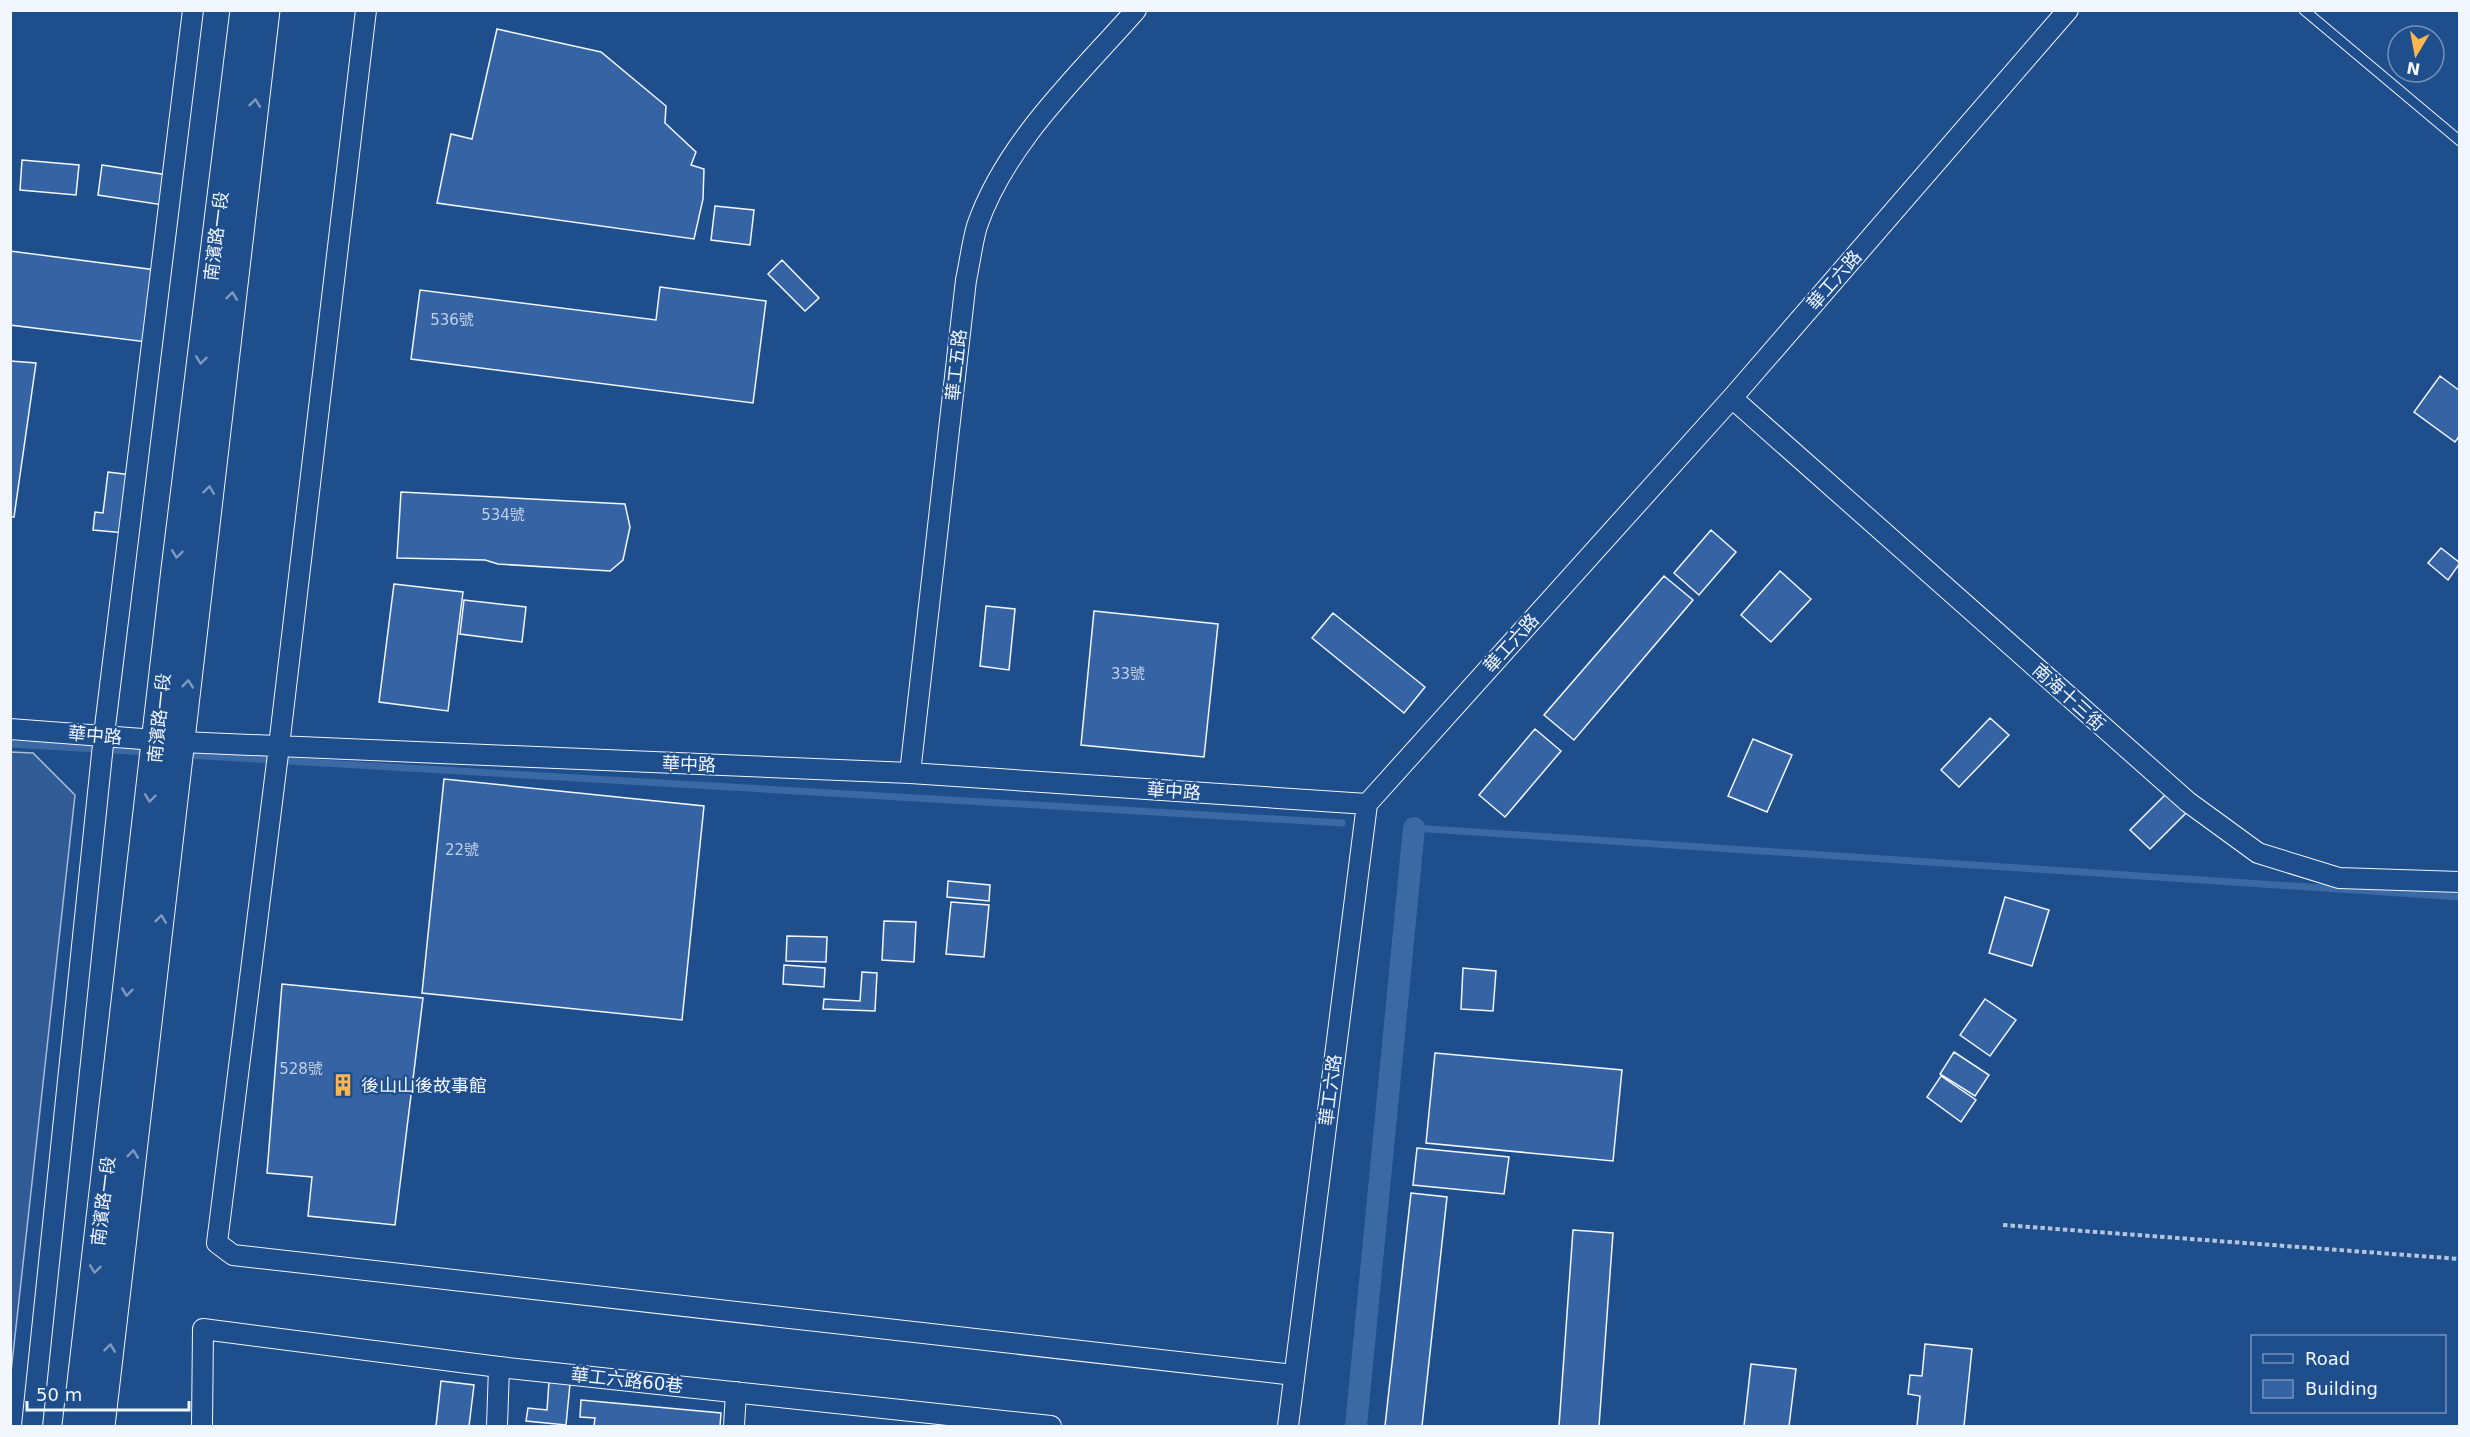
<svg xmlns="http://www.w3.org/2000/svg" width="2470" height="1437" font-family="'DejaVu Sans','Noto Sans TC',sans-serif">
	<style>
		.parking { fill: #305b95; stroke: #a8bbd7; stroke-width: 1.5 }
		.lines { fill: none; stroke-linecap: round; stroke-linejoin: round }
		.stream { stroke: #3b69a3; stroke-width: 7 }
		.canal { stroke: #3b69a3; stroke-width: 22 }
		.building { fill: #3563a3; stroke: #f2f6ff; stroke-width: 1.5 }
		.service-casing { stroke: #f2f6ff; stroke-width: 11 }
		.minor-casing { stroke: #f2f6ff; stroke-width: 22 }
		.secondary-casing { stroke: #f2f6ff; stroke-width: 29 }
		.path { stroke: #b3c4dc; stroke-width: 4; stroke-dasharray: 4.5 3; stroke-linecap: butt }
		.service { stroke: #1f4e8c; stroke-width: 9 }
		.minor { stroke: #1f4e8c; stroke-width: 20 }
		.secondary { stroke: #1f4e8c; stroke-width: 27 }
		.oneway { stroke: #7e9ac0 }
		.labels { text-anchor: middle; dominant-baseline: central; stroke-width: 4.5; stroke-linejoin: round; paint-order: stroke }
		.number-label { font-size: 15px; fill: #c3d1e8 }
		.street-label { font-size: 18px; fill: #f2f6ff; stroke: #1f4e8c }
		.poi-label { font-size: 18px; fill: #f2f6ff; stroke: #1f4e8c; text-anchor: start }
	</style>
	<rect width="100%" height="100%" fill="#1f4e8c"/>
	<path class="parking" d="M11,752L33,753L75,795L11,1372Z"/>
	<g class="lines">
		<path class="stream" d="M10,744L148,752
			M186,755L1342,823
			M1414,828L2460,897"/>
		<path class="canal" d="M1356,1426L1414,828"/>
	</g>
	<path class="building" d="M497,29L601,52L666,106L665,123L696,152L691,165L704,169L703,199L694,239L437,203L451,134L472,139Z
		M22,160L79,165L76,195L20,190Z
		M102,165L168,175L163,205L98,195Z
		M715,206L754,210L750,245L711,240Z
		M10,251L156,270L147,342L10,325Z
		M782,260L819,298L805,311L768,274Z
		M660,287L766,301L753,403L411,359L420,290L656,320Z
		M10,361L36,363L14,517H10Z
		M2440,376L2460,391V435L2455,442L2414,412Z
		M108,472L131,475L125,533L93,530L95,512L103,513Z
		M401,492L625,504L630,527L623,560L610,571L498,564L485,560L397,558Z
		M1711,530L1736,552L1699,595L1674,573Z
		M2441,548L2460,563L2448,580L2428,563Z
		M1780,571L1811,599L1771,642L1741,615Z
		M1664,576L1693,600L1574,740L1544,715Z
		M394,584L463,592L448,711L379,702Z
		M464,600L526,607L522,642L460,634Z
		M986,606L1015,609L1009,670L980,666Z
		M1094,611L1218,624L1204,757L1081,745Z
		M1333,613L1425,687L1404,713L1312,638Z
		M1990,718L2009,735L1959,787L1941,770Z
		M1535,729L1561,751L1505,817L1479,795Z
		M1753,739L1792,755L1767,812L1728,796Z
		M444,779L704,806L682,1020L422,993Z
		M2166,794L2186,813L2150,849L2130,830Z
		M948,881L990,885L989,901L947,897Z
		M2005,897L2049,910L2032,966L1989,953Z
		M951,902L989,905L984,957L946,954Z
		M884,921L916,922L914,962L882,960Z
		M787,936L827,937L826,962L786,961Z
		M784,965L825,968L824,987L783,984Z
		M1463,968L1496,971L1493,1011L1461,1009Z
		M862,972L877,973L875,1011L823,1009L824,999L860,1001Z
		M282,984L423,998L395,1225L308,1216L312,1177L267,1173Z
		M1985,999L2016,1020L1990,1056L1960,1035Z
		M1954,1052L1989,1075L1975,1096L1940,1074Z
		M1435,1053L1622,1070L1613,1161L1426,1143Z
		M1941,1076L1976,1100L1961,1122L1927,1097Z
		M1417,1148L1509,1157L1504,1194L1413,1185Z
		M1411,1193L1447,1197L1422,1426H1385Z
		M1573,1230L1613,1233L1599,1426H1559Z
		M1925,1344L1972,1349L1964,1426H1917L1920,1396L1908,1394L1910,1375L1922,1376Z
		M1751,1364L1796,1369L1789,1426H1744Z
		M441,1381L474,1385L469,1426H436Z
		M549,1382L570,1384L566,1425L526,1421L528,1408L547,1410Z
		M581,1400L721,1413L720,1426H594L595,1418L580,1417Z"/>
	<g class="lines">
		<g class="service-casing">
			<path id="service" d="M2304,10L2460,141"/>
		</g>
		<g class="minor-casing">
			<path id="minor" d="M366,10L279,746L217,1243L233,1255L1294,1375
				M1732,398L2188,802L2258,853L2339,878L2460,882
				M10,729L182,742L910,773L1367,804
				M910,773L966,280C970,262 972,243 977,226C1006,142 1078,76 1136,10
				M32,1426L104,735L193,10
				M202,1426L203,1329L499,1367L1051,1426
				M497,1426L499,1367
				M734,1426L736,1392
				M1288,1426L1367,804L1732,398L2068,10"/>
		</g>
		<g class="secondary-casing">
			<path id="secondary" d="M76,1426L175,569L244,10
				M101,1426L266,10"/>
		</g>
		<path class="path" d="M2003,1225L2460,1259"/>
		<use href="#service" class="service"/>
		<use href="#minor" class="minor"/>
		<use href="#secondary" class="secondary"/>
	</g>
	<defs><path id="oneway-chevron" d="M-2-3.5L2.5 0L-2 3.5" fill="none" stroke-width="1.6" stroke-linecap="round" stroke-linejoin="round" transform="scale(1.5)"/></defs>
	<g class="oneway">
		<use href="#oneway-chevron" transform="translate(255 103) rotate(-83)"/>
		<use href="#oneway-chevron" transform="translate(232 296) rotate(-83)"/>
		<use href="#oneway-chevron" transform="translate(201 360) rotate(97)"/>
		<use href="#oneway-chevron" transform="translate(209 490) rotate(-83)"/>
		<use href="#oneway-chevron" transform="translate(177 554) rotate(97)"/>
		<use href="#oneway-chevron" transform="translate(188 684) rotate(-84)"/>
		<use href="#oneway-chevron" transform="translate(150 798) rotate(97)"/>
		<use href="#oneway-chevron" transform="translate(161 919) rotate(-83)"/>
		<use href="#oneway-chevron" transform="translate(127 992) rotate(97)"/>
		<use href="#oneway-chevron" transform="translate(133 1154) rotate(-83)"/>
		<use href="#oneway-chevron" transform="translate(95 1269) rotate(97)"/>
		<use href="#oneway-chevron" transform="translate(110 1348) rotate(-83)"/>
	</g>
	<defs>
		<g id="building-bare" transform="scale(1.8)"><path d="M-4-6H4V6H1V3H-1V6H-4ZM-2.5-4.3h1.7v1.8h-1.7ZM.8-4.3h1.7v1.8H.8ZM-2.5-1h1.7V.8h-1.7ZM.8-1h1.7V.8H.8Z" fill="#ffb74d" stroke="#1f4e8c" stroke-width="2.5" paint-order="stroke"/></g>
	</defs>
	<g fill-rule="evenodd">
		<use href="#building-bare" x="343" y="1085"/>
	</g>
	<g class="labels">
		<g class="number-label">
			<text x="452" y="320">536號</text>
			<text x="503" y="515">534號</text>
			<text x="1128" y="674">33號</text>
			<text x="462" y="850">22號</text>
			<text x="301" y="1069">528號</text>
		</g>
		<g class="street-label">
			<text transform="translate(216 236) rotate(-83)">南濱路一段</text>
			<text transform="translate(1834 280) rotate(-49)">華工六路</text>
			<text transform="translate(956 365) rotate(-84)">華工五路</text>
			<text transform="translate(1511 643) rotate(-48)">華工六路</text>
			<text transform="translate(2069 697) rotate(42)">南海十三街</text>
			<text transform="translate(159 718) rotate(-84)">南濱路一段</text>
			<text transform="translate(95 735) rotate(5)">華中路</text>
			<text transform="translate(689 764) rotate(2)">華中路</text>
			<text transform="translate(1174 791) rotate(4)">華中路</text>
			<text transform="translate(1330 1090) rotate(-83)">華工六路</text>
			<text transform="translate(103 1201) rotate(-83)">南濱路一段</text>
			<text transform="translate(627 1380) rotate(6)">華工六路60巷</text>
		</g>
		<g class="poi-label">
			<text x="361" y="1085">後山山後故事館</text>
		</g>
	</g>
	<rect width="2470" height="1437" fill="none" stroke="#f2f6ff" stroke-width="24"/>
	<rect x="2251" y="1335" width="195" height="78" fill="#1f4e8c" stroke="#7391ba" stroke-width="1.5"/>
	<rect x="2263" y="1354" width="30" height="9" fill="#1f4e8c" stroke="#7391ba" stroke-width="1.5"/>
	<text x="2305" y="1365" font-size="18" fill="#f2f6ff">Road</text>
	<rect x="2263" y="1380" width="30" height="18" fill="#3563a3" stroke="#7391ba" stroke-width="1.5"/>
	<text x="2305" y="1395" font-size="18" fill="#f2f6ff">Building</text>
	<g transform="translate(2416 54) rotate(190)"><circle r="28" fill="#1f4e8c" stroke="#7391ba" stroke-width="1.5"/>
	<path d="M0-4.5L10 22L0 15L-10 22Z" fill="#ffb74d"/>
	<text y="-9" font-size="16" font-weight="bold" text-anchor="middle" fill="#f2f6ff">N</text>
	</g>
	<path d="M27 1401v9h162v-9" fill="none" stroke="#f2f6ff" stroke-width="3"/>
	<text x="36" y="1401" font-size="18" fill="#f2f6ff" stroke="#1f4e8c" stroke-width="4.5" paint-order="stroke">50 m</text>
</svg>
